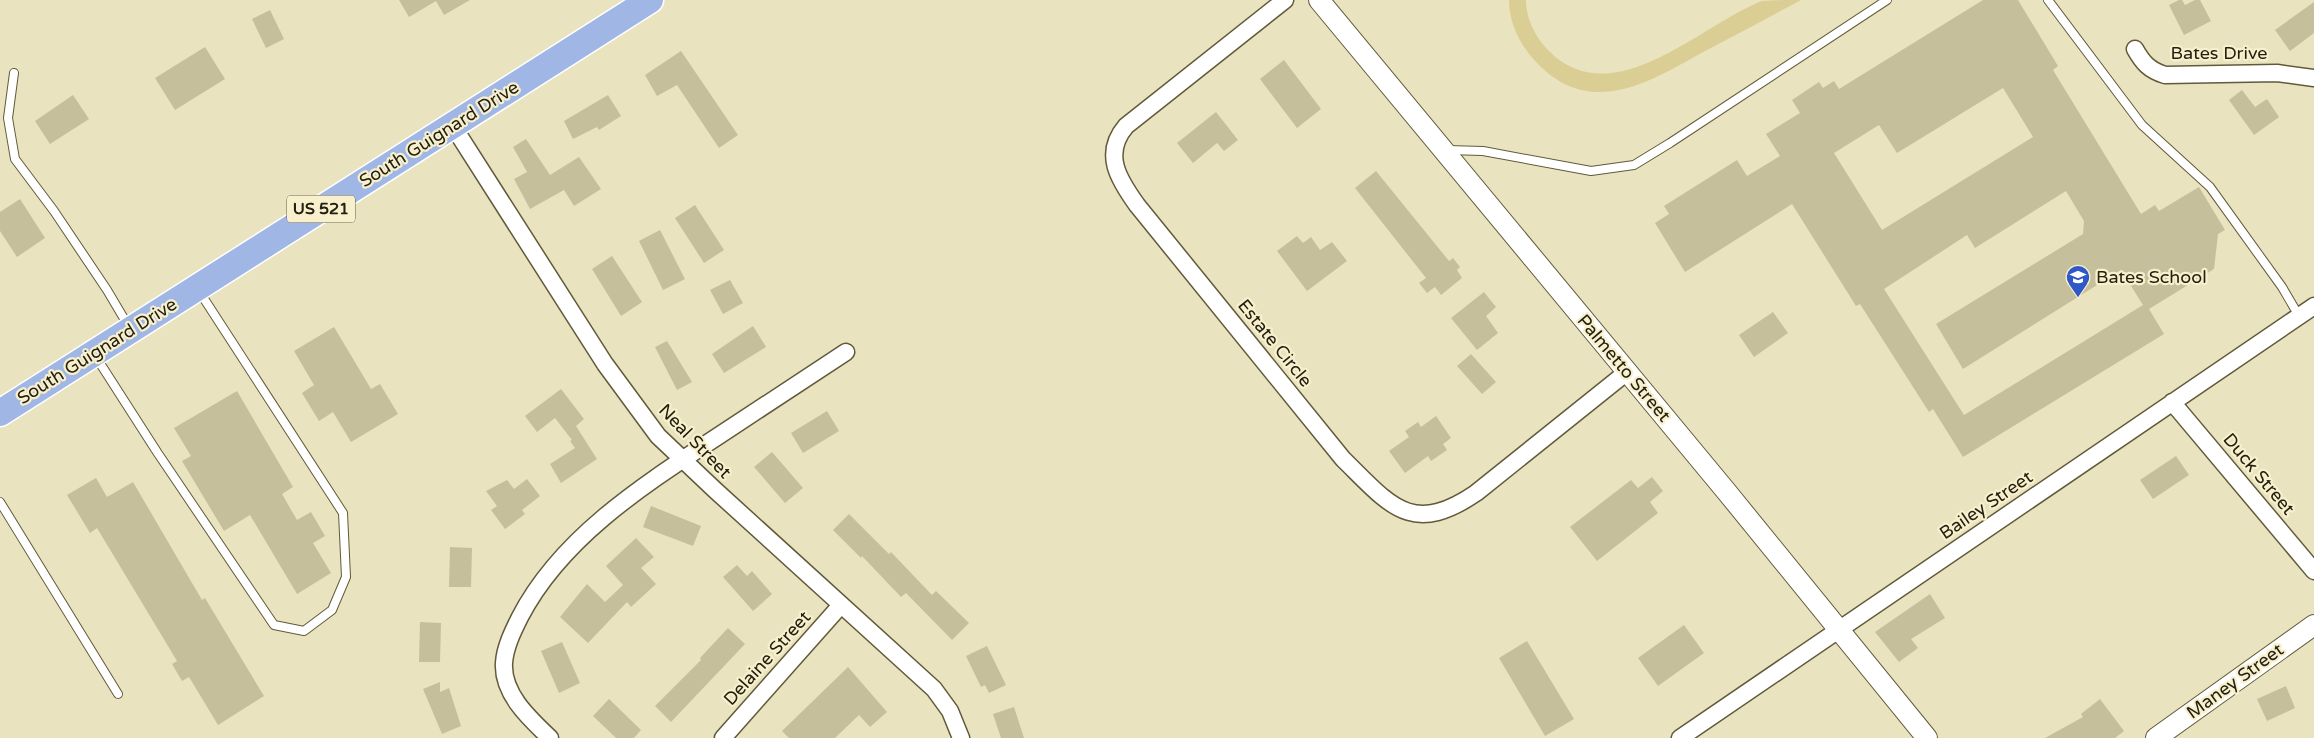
<svg xmlns="http://www.w3.org/2000/svg" width="2314" height="738" font-family="'Varela Round',sans-serif">
	<style>
		.green { fill: #dace95 }
		.building { fill: #c6bf9c; fill-rule: evenodd }
		.lines { fill: none; stroke-linecap: round; stroke-linejoin: round }
		.service-casing { stroke: #615a3a; stroke-width: 10 }
		.minor-casing { stroke: #615a3a; stroke-width: 19 }
		.tertiary-casing { stroke: #615a3a; stroke-width: 22 }
		.trunk-casing { stroke: #fff; stroke-width: 29 }
		.service { stroke: #fff; stroke-width: 8 }
		.minor { stroke: #fff; stroke-width: 16 }
		.tertiary { stroke: #fff; stroke-width: 20 }
		.trunk { stroke: #a0b7e6; stroke-width: 26 }
		.labels { text-anchor: middle; dominant-baseline: central; stroke-width: 4.5; stroke-linejoin: round; paint-order: stroke }
		.shield { fill: #f8f0cc; stroke: #635e4a; stroke-width: 1 }
		.shield-label { font-size: 16px; font-weight: bold; fill: #232012 }
		.street-label { font-size: 18px; fill: #232012; stroke: #f8f0cc }
		.poi-label { font-size: 18px; fill: #232012; stroke: #f8f0cc; text-anchor: start }
	</style>
	<rect width="100%" height="100%" fill="#eae3bf"/>
	<path class="green" d="M1509,0H1526C1526,19 1536,38 1549,51C1613,115 1700,25 1762,1C1773,0 1789,0 1801,0C1769,17 1738,34 1707,50C1652,80 1593,120 1538,64C1521,47 1509,24 1509,0Z"/>
	<path class="building" d="M399,0H470L444,15L436,1L409,17Z
		M1983,0H2018L2058,66L2053,70L2141,214L2155,205L2159,211L2199,187L2225,230L2218,234L2214,269L2149,309L2164,334L1963,457L1933,409L1929,412L1860,304L1856,306L1792,204L1685,272L1655,223L1669,214L1664,206L1737,160L1747,176L1780,156L1766,134L1800,113L1792,100L1819,82L1823,88L1834,81L1839,89ZM2003,88L2033,137L1882,230L1834,153L1879,125L1897,153ZM2066,191L2084,221L2083,234L1936,324L1963,369L2121,270L2143,305L1964,415L1884,289L1967,235L1975,248Z
		M2179,0H2182L2185,5L2195,0H2200L2211,21L2184,35L2169,5Z
		M2314,2V33L2290,51L2275,30Z
		M270,10L284,39L266,48L252,19Z
		M205,47L225,79L175,110L155,78Z
		M681,51L738,135L719,148L677,85L657,96L645,75Z
		M1284,60L1321,109L1297,128L1260,79Z
		M2242,90L2255,107L2267,99L2279,117L2254,135L2229,100Z
		M73,95L89,119L50,144L35,121Z
		M608,95L621,116L599,130L597,127L573,139L564,121Z
		M1216,112L1238,140L1224,151L1217,143L1193,163L1177,143Z
		M526,139L550,175L579,157L601,189L574,206L564,190L530,209L514,179L527,172L513,147Z
		M1376,171L1449,261L1453,258L1460,267L1457,270L1462,278L1441,295L1435,287L1427,293L1419,283L1426,278L1355,188Z
		M20,199L45,238L17,257L0,231V212Z
		M695,205L724,250L704,263L675,218Z
		M660,230L685,279L663,290L639,241Z
		M1297,236L1303,243L1311,237L1320,250L1332,242L1347,261L1307,291L1277,251Z
		M612,256L642,302L621,316L592,269Z
		M730,280L743,303L723,314L710,290Z
		M1484,292L1496,307L1486,316L1498,333L1477,350L1451,318Z
		M1773,312L1788,333L1754,357L1739,335Z
		M753,326L766,347L724,373L712,354Z
		M334,327L371,389L380,384L398,414L351,442L333,412L319,421L302,393L314,385L294,351Z
		M667,341L692,382L677,390L655,347Z
		M1471,354L1496,382L1482,394L1457,366Z
		M561,389L584,419L576,426L597,459L561,483L550,464L575,448L570,441L572,440L555,418L537,432L525,416Z
		M237,391L293,487L282,494L297,520L311,512L325,536L313,543L331,573L297,594L250,515L224,531L182,461L191,456L174,428Z
		M827,411L839,431L803,453L791,433Z
		M1436,416L1451,438L1443,444L1447,450L1431,461L1428,456L1405,473L1389,451L1409,437L1405,431L1418,422L1421,427Z
		M772,452L803,488L785,503L754,467Z
		M2176,456L2189,475L2153,499L2140,480Z
		M1652,477L1663,491L1650,502L1658,513L1597,561L1570,527L1631,480L1638,488Z
		M96,478L107,497L133,482L202,600L205,598L264,696L218,725L189,677L182,681L172,664L177,661L97,528L90,533L67,495Z
		M527,479L540,496L522,510L525,514L505,529L491,510L497,506L486,491L507,480L514,489Z
		M651,506L701,526L693,546L643,527Z
		M849,514L889,554L891,552L932,595L936,591L969,623L952,640L906,593L901,597L862,556L861,558L833,530Z
		M636,538L654,557L641,568L656,584L631,607L627,602L588,643L560,617L587,584L605,602L623,585L606,566Z
		M450,547L472,548L471,587H449Z
		M737,565L747,576L752,571L772,594L753,611L723,577Z
		M1930,594L1945,618L1911,639L1918,648L1899,662L1875,632Z
		M420,622L441,623L440,662H419Z
		M1684,625L1704,653L1658,686L1638,658Z
		M728,628L745,644L671,722L655,706L701,660L700,658Z
		M1527,641L1574,719L1545,736L1499,658Z
		M562,642L580,683L559,693L541,651Z
		M987,646L1006,685L989,693L985,685L981,687L966,656Z
		M848,667L887,712L870,727L859,715L835,738H789L782,731Z
		M440,682V692L449,688L461,726L442,734L423,689Z
		M2286,686L2295,708L2267,721L2257,699Z
		M609,699L641,730L634,738H616L593,716Z
		M2100,699L2124,731L2115,738H2045L2083,717L2081,714Z
		M1014,707L1024,738H1001L993,714Z"/>
	<g class="lines">
		<g class="service-casing">
			<path id="service" d="M2048,0L2142,125L2210,187L2282,287L2299,316
				M14,73L8,118L15,159L54,211L107,290L129,327
				M1447,150L1483,151L1591,171L1634,165L1670,143L1887,0
				M96,357L157,452L274,625L304,631L332,610L346,577L343,513L199,291
				M0,502L118,694"/>
		</g>
		<g class="minor-casing">
			<path id="minor" d="M1285,0L1126,126C1102,154 1119,180 1137,205L1343,459C1390,505 1411,537 1476,493L1627,372
				M2135,49C2143,63 2149,70 2165,75L2277,73L2314,78
				M453,126L605,364L658,436L715,490L934,689L950,711L961,738
				M2172,402L2314,571
				M550,738C530,719 502,694 504,663C505,647 513,631 520,617C564,532 655,478 732,427C770,402 808,377 846,352
				M723,738L841,605
				M1680,738L2314,306"/>
		</g>
		<g class="tertiary-casing">
			<path id="tertiary" d="M1319,0L1726,491L1927,738
				M2156,738L2314,625"/>
		</g>
		<g class="trunk-casing">
			<path id="trunk" d="M0,413L650,0"/>
		</g>
		<use href="#service" class="service"/>
		<use href="#minor" class="minor"/>
		<use href="#tertiary" class="tertiary"/>
		<use href="#trunk" class="trunk"/>
	</g>
	<defs>
		<g id="school-pin" transform="scale(1.25)"><path d="M0 17L-7.5 6A9.5 9.5 0 1 1 7.5 6Z" fill="#2e57c7" stroke="#f8f0cc"/><path d="M0-5L7-2L0 1L-7-2ZM-4 1L0 2.5L4 1V4Q0 6-4 4Z" fill="#fff"/></g>
	</defs>
	<g fill-rule="evenodd">
		<use href="#school-pin" x="2078" y="277"/>
	</g>
	<g class="labels">
		<rect class="shield" x="287" y="195.5" width="68" height="27" rx="4"/>
		<g class="shield-label">
			<text x="321" y="209">US 521</text>
		</g>
		<g class="street-label">
			<text x="2219" y="53">Bates Drive</text>
			<text transform="translate(439 134) rotate(-32)">South Guignard Drive</text>
			<text transform="translate(1275 343) rotate(51)">Estate Circle</text>
			<text transform="translate(97 351) rotate(-32)">South Guignard Drive</text>
			<text transform="translate(1624 368) rotate(50)">Palmetto Street</text>
			<text transform="translate(695 441) rotate(46)">Neal Street</text>
			<text transform="translate(2259 474) rotate(50)">Duck Street</text>
			<text transform="translate(1986 505) rotate(-34)">Bailey Street</text>
			<text transform="translate(767 658) rotate(-48)">Delaine Street</text>
			<text transform="translate(2235 681) rotate(-36)">Maney Street</text>
		</g>
		<g class="poi-label">
			<text x="2096" y="277">Bates School</text>
		</g>
	</g>
</svg>
